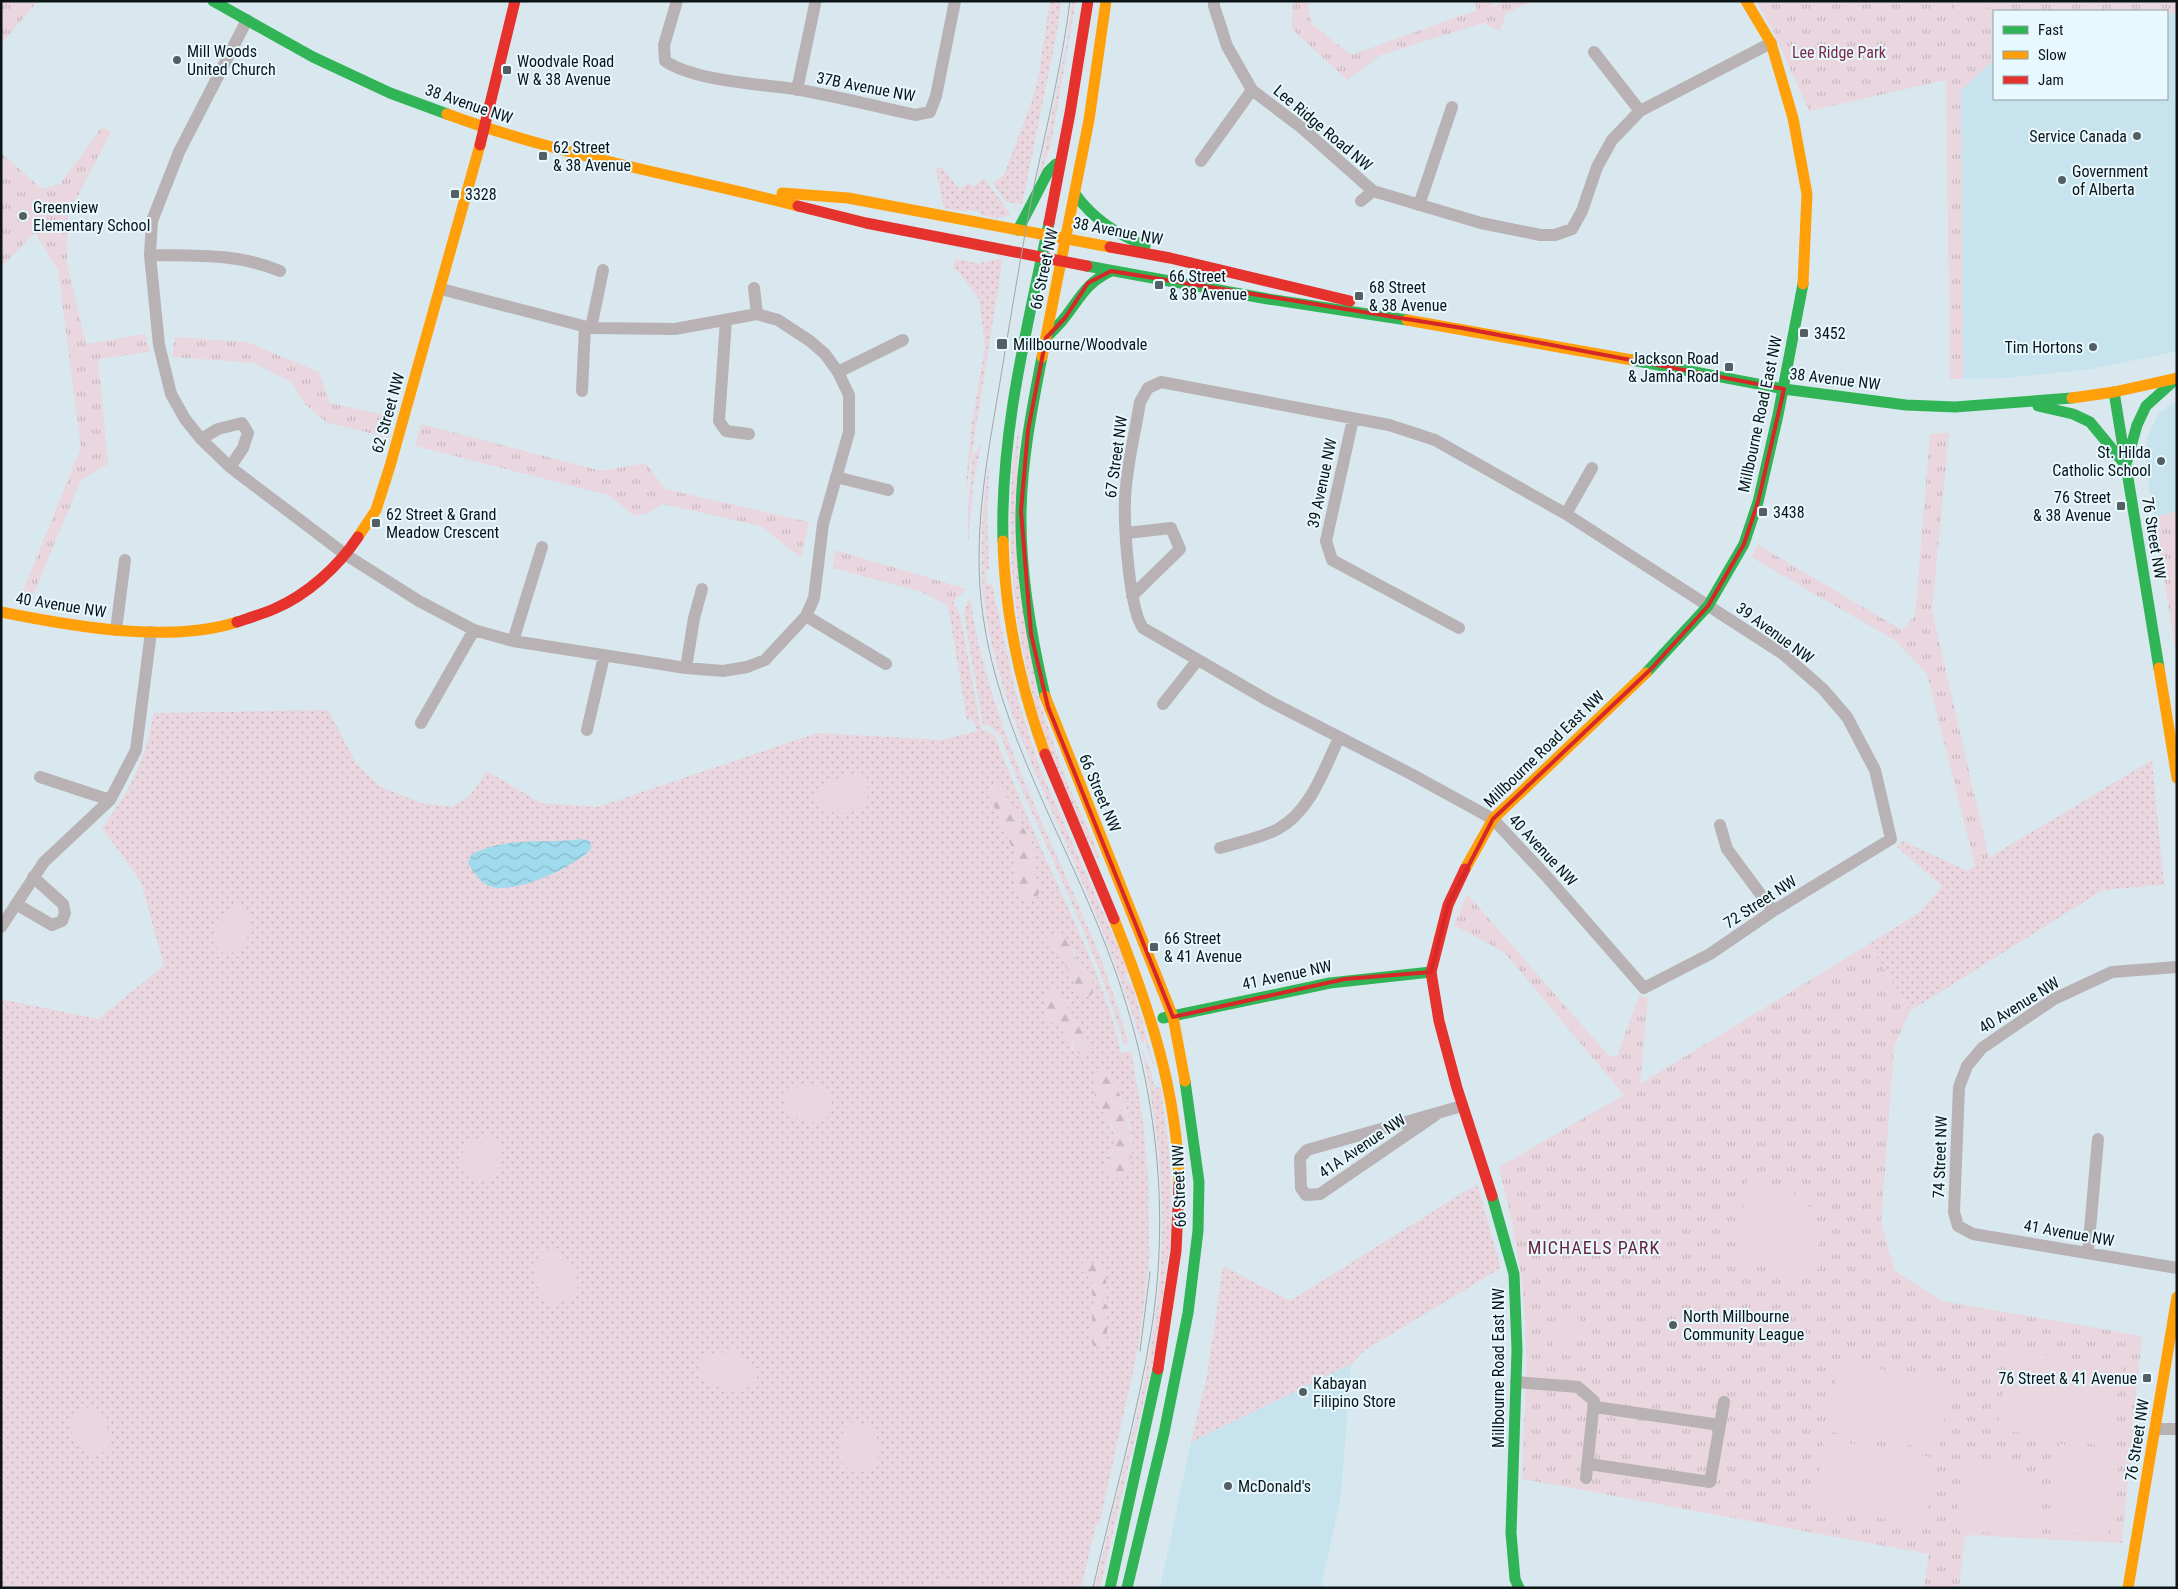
<svg xmlns="http://www.w3.org/2000/svg" width="2178" height="1589" font-family="'Roboto Condensed',sans-serif">
	<style>
		.built { fill: #c7e3ed }
		.grass { fill: url(#grass-dots); fill-rule: evenodd }
		.forest { fill: url(#forest-firs) }
		.park { fill: url(#park-tufts) }
		.garden { fill: #ead6de }
		.water { fill: url(#water-waves) }
		.lines { fill: none; stroke-linecap: round; stroke-linejoin: round }
		.street { stroke: #b9b2b5; stroke-width: 12 }
		.fast { stroke: #30b455; stroke-width: 11 }
		.slow { stroke: #ff9f0a; stroke-width: 11 }
		.jam { stroke: #e5322d; stroke-width: 11 }
		.tram { stroke: #a5a4a7; stroke-width: 1 }
		.marked { fill: none; stroke: #d62828; stroke-width: 4; stroke-linejoin: round }
		.poi-dot { fill: #535f63; stroke: #e7f8fe; stroke-width: 2 }
		.labels { text-anchor: middle; dominant-baseline: central; stroke-width: 4; stroke-linejoin: round; paint-order: stroke }
		.poi-label { font-size: 16px; fill: #0b1518; stroke: #e7f8fe; text-anchor: start }
		.park-label { font-size: 16px; fill: #7a2a43; stroke: #e7f8fe }
		.street-label { font-size: 16px; fill: #0b1518; stroke: #e7f8fe }
		.neighbourhood-label { font-size: 18px; letter-spacing: 1px; fill: #682439; stroke: #e7f8fe }
	</style>
	<defs>
		<pattern id="grass-dots" width="8" height="8" patternUnits="userSpaceOnUse" patternTransform="scale(1.25)"><rect width="8" height="8" fill="#ead6de"/><path d="M2 2h.1M6 6h.1" fill="none" stroke="#c7b7be" stroke-width="1.8" stroke-linecap="round"/></pattern>
		<pattern id="forest-firs" width="22" height="20" patternUnits="userSpaceOnUse" patternTransform="scale(1.25)"><rect width="22" height="20" fill="#ead6de"/><path d="M5 1l3.5 6h-7zM16 11l3.5 6h-7z" fill="#c7b7be"/></pattern>
		<pattern id="park-tufts" width="24" height="20" patternUnits="userSpaceOnUse" patternTransform="scale(1.25)"><rect width="24" height="20" fill="#ead6de"/><path d="M3 7l-1-3M5 7V3M7 7l1-3M15 17l-1-3M17 17v-4M19 17l1-3" fill="none" stroke="#c7b7be"/></pattern>
		<pattern id="water-waves" width="16" height="10" patternUnits="userSpaceOnUse" patternTransform="scale(1.25)"><rect width="16" height="10" fill="#9fdbed"/><path d="M0 5q4-4 8 0t8 0" fill="none" stroke="#88bbca"/></pattern>
	</defs>
	<rect width="100%" height="100%" fill="#d8e8ee"/>
	<path class="built" d="M2177,12V351L2091,369L2005,378L1963,379L1961,90L1994,60V99H2167V14Z
		M2177,401V511L2154,517L2146,466L2147,439L2158,414Z
		M1351,1364L1341,1495L1321,1588H1160L1191,1442Z"/>
	<path class="grass" d="M1050,1H1061L1058,27L1022,204L1006,202L993,183L1004,175L1032,101L1038,79Z
		M1072,1H1076L1051,143L1037,186L1067,41Z
		M941,167L960,190L968,183L973,187L984,178L1011,215L997,218L980,215L981,212L967,210L966,212L944,208L936,169Z
		M955,259L981,264L982,262L1001,259L1002,264L964,503L972,422L985,347L979,299L959,272L953,269Z
		M1020,421L1017,468L1037,694L1063,772L1100,857L1097,858C1075,813 1053,766 1039,718C1017,641 1006,557 1012,478C1013,459 1017,440 1020,421Z
		M979,445H981L973,485L968,549V506L973,454L978,450Z
		M988,468H990L987,508L989,570H985L987,584H992L1015,690L1040,769L1129,972L1125,974L1129,984L1132,983L1155,1070L1145,1041L1141,1042C1118,961 1084,886 1051,809C1025,749 1000,691 988,626C978,574 981,520 988,468Z
		M970,597C987,720 1048,830 1095,944C1108,977 1119,1011 1129,1045H1125L1123,1042C1093,935 1039,838 1000,735L991,726L983,725L964,616L965,608Z
		M953,601L960,614L981,729L993,734L996,739C1014,786 1034,833 1055,879C1081,936 1107,991 1121,1053L1131,1051L1143,1122L1148,1178L1149,1260L1139,1344L1099,1525L1096,1524L1081,1588H1V999L98,1019L164,966L141,882L102,828C131,789 145,761 154,713L328,710L356,763L379,786L421,803L452,807L469,797L487,771L541,803L598,807L817,733L942,740L978,731L971,717L967,720L948,606ZM992,785L1003,790L1035,849L1033,870L1038,884L1036,900L1030,901L1015,894L1014,852L989,795V790ZM1047,937L1074,949C1076,966 1096,976 1092,994L1079,998C1079,984 1056,949 1047,937ZM1054,991L1081,1029L1089,1053L1072,1050C1073,1044 1065,1027 1058,1023C1056,1022 1053,1023 1050,1021C1041,1016 1044,1000 1049,992ZM1097,1070C1104,1077 1114,1084 1119,1093C1129,1111 1138,1148 1128,1169L1108,1157C1132,1129 1081,1099 1097,1070Z
		M2152,760L2164,885L2103,890L1910,1011L1869,944L1919,913L1942,886L1897,847L1903,841L1967,871Z
		M1142,1049L1151,1071L1154,1088L1161,1087L1170,1159L1171,1236L1155,1352L1100,1588H1095C1117,1488 1149,1389 1159,1287C1167,1206 1159,1128 1142,1049Z
		M1477,1184L1501,1268L1365,1350L1351,1364L1191,1442L1207,1376L1223,1266L1290,1301Z"/>
	<path class="forest" d="M993,785L1003,790L1035,849L1033,870L1040,890L1036,900L1026,901L1015,894L1014,852L989,795V790Z
		M1050,935C1070,933 1070,949 1078,962C1085,972 1100,984 1090,996L1079,998C1079,985 1056,949 1047,937Z
		M1054,991L1067,1001L1066,1005L1086,1035L1090,1053H1074L1073,1044L1064,1039L1062,1027C1058,1023 1055,1024 1051,1022C1040,1016 1043,1000 1049,992Z
		M1097,1070C1105,1070 1112,1074 1116,1080C1119,1085 1117,1090 1120,1095C1128,1113 1141,1164 1122,1179L1114,1177C1097,1158 1114,1161 1114,1143C1114,1138 1114,1132 1113,1127C1111,1122 1107,1119 1104,1114C1095,1103 1090,1082 1097,1070Z
		M1083,1259L1105,1269L1107,1294L1097,1299L1092,1295V1281L1082,1271Z
		M1102,1302L1107,1305V1341L1102,1346L1094,1347L1092,1343V1305Z"/>
	<path class="park" d="M1,1H38L1,44Z
		M1293,1H1307L1312,24L1351,55L1477,10L1475,1H1492L1493,7L1505,1H1533L1506,13L1500,31L1483,23L1381,55L1347,80L1292,29Z
		M1756,1H2177V12L2167,14V11H1994V60L1961,90L1963,379H1950L1946,80L1809,111L1772,29Z
		M102,127L111,132L68,215L67,263L86,344L145,334L150,352L98,359L108,464L81,480L31,600L20,598L81,448L58,270L35,233L1,267V153L42,189L60,184Z
		M175,337L247,342L319,372L330,403L393,417L389,438L326,422L304,403L292,383L255,363L172,357Z
		M421,424L601,471L646,463L665,489L809,522L801,558L761,526L663,504L648,513L635,516L608,495L415,446Z
		M1949,433L1932,611L1989,858L1975,866L1927,674L1896,641L1751,557L1758,545L1902,630L1915,616L1930,434Z
		M2177,511V660L2154,517Z
		M835,550L967,589L948,606L922,592L833,568Z
		M1467,894L1610,1057L1617,1056L1639,996L1648,998L1640,1084L1869,944L1910,1011L1894,1047L1881,1224L1895,1271L1942,1301L2142,1336L2122,1543L1965,1535L1959,1588H1924L1929,1554L1522,1479C1523,1435 1527,1392 1526,1349C1526,1287 1514,1227 1499,1167L1624,1095L1504,952L1454,925Z"/>
	<path class="garden" d="M1953,1H2033L1955,13Z
		M850,774L863,778C883,808 841,825 813,802L818,788Z
		M234,906L247,909C256,923 248,938 240,951L225,954L218,950C211,932 219,917 234,906Z
		M799,1086C813,1085 823,1085 832,1098L830,1116C827,1118 823,1122 819,1123C808,1125 791,1115 783,1108L787,1094Z
		M487,1137L500,1142C505,1152 500,1168 493,1177C457,1195 446,1141 487,1137Z
		M1747,1177L1786,1187L1812,1209L1819,1236L1817,1279L1737,1258Z
		M545,1250L560,1252L566,1259L578,1280V1287L570,1300L550,1304C534,1290 533,1275 539,1255Z
		M1558,1316L1580,1319L1574,1356L1552,1353Z
		M2010,1349L2122,1367L2109,1447L1997,1429Z
		M733,1351C741,1354 749,1361 754,1368C774,1400 679,1396 704,1355Z
		M1839,1362L1951,1381L1939,1450L1827,1431Z
		M88,1407C108,1418 111,1431 108,1452L86,1454L73,1436L69,1424L76,1415Z
		M855,1421C868,1425 875,1428 878,1442C886,1480 834,1480 839,1446C841,1434 844,1427 855,1421Z
		M1825,1439L1936,1458L1925,1525L1814,1507Z
		M2060,1444L2120,1454L2108,1538L2047,1529Z
		M1968,1460C1993,1461 2038,1470 2037,1504C2037,1515 2034,1525 2031,1535L1959,1531L1955,1526Z
		M945,1578L964,1582L967,1588H929L937,1581Z"/>
	<path class="water" d="M582,839L590,841L591,849C575,867 508,899 485,884C478,879 472,870 468,863L471,855C504,836 546,844 582,839Z"/>
	<g class="lines">
		<path class="street" d="M677,1L664,45L665,61C695,81 758,84 795,89C835,96 875,106 915,115L930,112L936,96L955,1
			M1214,1V6L1227,46L1252,90L1302,128L1373,191L1481,223L1540,235H1555L1572,229L1582,211L1597,167L1612,140L1640,111L1771,43
			M247,20L179,152L152,221L150,255L159,345L171,394L185,419L201,439L230,467L346,555L419,601L474,630L513,641L686,668L723,671L747,667L765,660L806,616L814,598L823,524L849,432V395L838,372L825,354L810,341L778,320L757,314L675,329L591,328L441,289
			M1594,52L1640,111
			M797,90L815,4
			M1201,161L1252,90
			M1361,201L1373,191
			M1419,205L1452,107
			M150,255C195,256 237,253 280,271
			M754,288L757,314
			M726,320L719,421L726,431L749,434
			M591,328L603,270
			M838,372L903,340
			M1161,382L1389,425L1435,440L1566,514L1783,654L1823,689L1847,717L1875,770L1891,839L1773,911L1710,954L1644,988L1547,877L1493,819L1411,774L1269,701L1143,628C1129,609 1124,526 1125,500C1126,468 1135,434 1140,402L1148,388Z
			M582,391L585,327
			M1353,419L1326,541L1332,560L1459,628
			M201,439L218,429L242,423L248,433L243,448L230,467
			M836,477L888,490
			M1566,514L1592,468
			M1127,533L1171,528L1180,549L1132,596
			M806,616L886,664
			M116,630L125,560
			M513,641L542,547
			M686,668L694,618L702,589
			M1163,704L1197,661
			M421,723L474,630
			M587,730L604,656
			M40,777L110,800
			M1720,825L1727,849L1773,911
			M1220,848C1239,842 1261,838 1278,829C1311,811 1324,769 1339,738
			M16,904L52,925L62,921L65,913L63,904L33,877
			M1,927L44,862L110,800L136,750L151,632
			M2177,967L2112,972L2054,999L1982,1048L1967,1066L1959,1087L1954,1212L1958,1226L1973,1234L2177,1268
			M1437,1114L1320,1194L1306,1195L1301,1188L1300,1158L1307,1150L1462,1106
			M2088,1252L2098,1139
			M1516,1382L1578,1387L1594,1401L1586,1478
			M1595,1407L1720,1425
			M2156,1429H2177
			M1589,1464L1710,1482L1724,1402"/>
		<path class="fast" d="M213,1L313,57L390,93L447,114
			M1075,194C1094,220 1116,233 1145,246
			M1018,230L1048,172L1056,164
			M1087,266L1268,299L1407,320
			M1046,338C1051,332 1057,327 1062,321C1080,299 1084,284 1111,271
			M1042,357C1032,408 1022,459 1021,512C1020,574 1031,636 1045,696
			M1632,360L1784,389L1906,405L1955,407L2072,398
			M2114,392L2159,668
			M2038,406L2073,414L2090,422L2123,462
			M2127,461L2137,425L2146,406L2176,379
			M1003,541C1000,434 1027,328 1049,223
			M1646,673L1708,606L1744,544L1758,502L1778,415L1803,284
			M1163,1018L1330,983L1431,972
			M1492,1196L1514,1274L1517,1350L1511,1533L1515,1579L1519,1588
			M1110,1588L1158,1369
			M1127,1588L1164,1433L1188,1313L1198,1231L1199,1182L1185,1081"/>
		<path class="slow" d="M1746,1L1771,43L1793,118L1807,194L1803,284
			M447,114C560,156 681,176 798,206
			M782,193L848,198L1110,247
			M1407,320L1632,360
			M1042,357L1089,120L1106,1
			M2072,398L2114,392L2177,378
			M358,537L376,510L390,466L480,145
			M1003,541C1005,614 1020,686 1045,754
			M1,612C71,626 169,644 237,622
			M2159,668L2177,778
			M1045,696L1173,1017L1185,1081
			M1465,869L1493,819L1646,673
			M1114,919C1148,1004 1178,1092 1179,1185
			M2128,1588L2177,1297"/>
		<path class="jam" d="M480,145L515,1
			M798,206L866,223L1087,266
			M1049,223L1070,113L1088,1
			M1110,247L1170,258L1350,301
			M237,622C249,618 262,614 274,609C307,595 338,567 358,537
			M1045,754L1114,919
			M1465,869L1448,905L1431,972L1439,1021L1457,1088L1492,1196
			M1158,1369L1176,1251L1179,1185"/>
		<path class="tram" d="M1070,1C1062,64 1047,125 1034,186C1021,253 1010,321 999,388C986,464 972,539 983,616C999,732 1065,838 1106,946C1154,1069 1172,1201 1151,1332C1137,1418 1112,1503 1093,1588
			M1140,1351L1150,1272"/>
	</g>
	<path class="marked" d="M1111,271L1462,328L1784,389L1758,502L1744,544L1708,606L1652,668L1493,819L1448,905L1431,972L1345,979L1173,1017L1048,707L1031,634L1021,511L1028,430L1046,338L1065,318L1088,283Z"/>
	<g class="poi-dot">
		<circle cx="177" cy="60" r="5"/>
		<rect x="502" y="65" width="10" height="10" rx="2.5"/>
		<circle cx="2137" cy="136" r="5"/>
		<rect x="538" y="151" width="10" height="10" rx="2.5"/>
		<circle cx="2062" cy="180" r="5"/>
		<rect x="450" y="189" width="10" height="10" rx="2.5"/>
		<circle cx="23" cy="216" r="5"/>
		<rect x="1154" y="280" width="10" height="10" rx="2.5"/>
		<rect x="1354" y="291" width="10" height="10" rx="2.5"/>
		<rect x="1799" y="328" width="10" height="10" rx="2.5"/>
		<rect x="996" y="338" width="12" height="12" rx="2.5"/>
		<circle cx="2093" cy="347" r="5"/>
		<rect x="1724" y="362" width="10" height="10" rx="2.5"/>
		<circle cx="2161" cy="461" r="5"/>
		<rect x="2116" y="501" width="10" height="10" rx="2.5"/>
		<rect x="1758" y="507" width="10" height="10" rx="2.5"/>
		<rect x="371" y="518" width="10" height="10" rx="2.5"/>
		<rect x="1149" y="942" width="10" height="10" rx="2.5"/>
		<circle cx="1673" cy="1325" r="5"/>
		<rect x="2142" y="1373" width="10" height="10" rx="2.5"/>
		<circle cx="1303" cy="1392" r="5"/>
		<circle cx="1228" cy="1486" r="5"/>
	</g>
	<g class="labels">
		<g class="poi-label">
			<text x="187" y="51">Mill Woods<tspan x="187" dy="18">United Church</tspan></text>
			<text x="517" y="61">Woodvale Road<tspan x="517" dy="18">W &amp; 38 Avenue</tspan></text>
			<text x="2127" y="136" text-anchor="end">Service Canada</text>
			<text x="553" y="147">62 Street<tspan x="553" dy="18">&amp; 38 Avenue</tspan></text>
			<text x="2072" y="171">Government<tspan x="2072" dy="18">of Alberta</tspan></text>
			<text x="465" y="194">3328</text>
			<text x="33" y="207">Greenview<tspan x="33" dy="18">Elementary School</tspan></text>
			<text x="1169" y="276">66 Street<tspan x="1169" dy="18">&amp; 38 Avenue</tspan></text>
			<text x="1369" y="287">68 Street<tspan x="1369" dy="18">&amp; 38 Avenue</tspan></text>
			<text x="1814" y="333">3452</text>
			<text x="1013" y="344">Millbourne/Woodvale</text>
			<text x="2083" y="347" text-anchor="end">Tim Hortons</text>
			<text x="1719" y="358" text-anchor="end">Jackson Road<tspan x="1719" dy="18">&amp; Jamha Road</tspan></text>
			<text x="2151" y="452" text-anchor="end">St. Hilda<tspan x="2151" dy="18">Catholic School</tspan></text>
			<text x="2111" y="497" text-anchor="end">76 Street<tspan x="2111" dy="18">&amp; 38 Avenue</tspan></text>
			<text x="1773" y="512">3438</text>
			<text x="386" y="514">62 Street &amp; Grand<tspan x="386" dy="18">Meadow Crescent</tspan></text>
			<text x="1164" y="938">66 Street<tspan x="1164" dy="18">&amp; 41 Avenue</tspan></text>
			<text x="1683" y="1316">North Millbourne<tspan x="1683" dy="18">Community League</tspan></text>
			<text x="2137" y="1378" text-anchor="end">76 Street &amp; 41 Avenue</text>
			<text x="1313" y="1383">Kabayan<tspan x="1313" dy="18">Filipino Store</tspan></text>
			<text x="1238" y="1486">McDonald's</text>
		</g>
		<g class="park-label">
			<text x="1839" y="52">Lee Ridge Park</text>
		</g>
		<g class="street-label">
			<text transform="translate(866 87) rotate(11)">37B Avenue NW</text>
			<text transform="translate(469 104) rotate(19)">38 Avenue NW</text>
			<text transform="translate(1323 128) rotate(40)">Lee Ridge Road NW</text>
			<text transform="translate(1118 231) rotate(11)">38 Avenue NW</text>
			<text transform="translate(1044 269) rotate(-78)">66 Street NW</text>
			<text transform="translate(1835 379) rotate(7)">38 Avenue NW</text>
			<text transform="translate(388 413) rotate(-74)">62 Street NW</text>
			<text transform="translate(1760 414) rotate(-78)">Millbourne Road East NW</text>
			<text transform="translate(1116 457) rotate(-82)">67 Street NW</text>
			<text transform="translate(1322 483) rotate(-78)">39 Avenue NW</text>
			<text transform="translate(2154 538) rotate(81)">76 Street NW</text>
			<text transform="translate(61 605) rotate(9)">40 Avenue NW</text>
			<text transform="translate(1775 633) rotate(36)">39 Avenue NW</text>
			<text transform="translate(1544 749) rotate(-44)">Millbourne Road East NW</text>
			<text transform="translate(1100 793) rotate(67)">66 Street NW</text>
			<text transform="translate(1543 850) rotate(47)">40 Avenue NW</text>
			<text transform="translate(1760 902) rotate(-33)">72 Street NW</text>
			<text transform="translate(1287 975) rotate(-12)">41 Avenue NW</text>
			<text transform="translate(2019 1005) rotate(-32)">40 Avenue NW</text>
			<text transform="translate(1362 1146) rotate(-34)">41A Avenue NW</text>
			<text transform="translate(1940 1157) rotate(-88)">74 Street NW</text>
			<text transform="translate(1179 1186) rotate(-92)">66 Street NW</text>
			<text transform="translate(2069 1233) rotate(10)">41 Avenue NW</text>
			<text transform="translate(1498 1368) rotate(-90)">Millbourne Road East NW</text>
			<text transform="translate(2137 1440) rotate(-81)">76 Street NW</text>
		</g>
		<g class="neighbourhood-label">
			<text x="1594" y="1247">MICHAELS PARK</text>
		</g>
	</g>
	<rect width="2178" height="1589" fill="none" stroke="#0b1518" stroke-width="5"/>
	<rect x="1993" y="10" width="175" height="90" fill="#e7f8fe" stroke="#8f9da2"/>
	<rect x="2003" y="26" width="25" height="8" fill="#30b455" stroke="#8f9da2"/>
	<text x="2038" y="35" font-size="15" fill="#0b1518">Fast</text>
	<rect x="2003" y="51" width="25" height="8" fill="#ff9f0a" stroke="#8f9da2"/>
	<text x="2038" y="60" font-size="15" fill="#0b1518">Slow</text>
	<rect x="2003" y="76" width="25" height="8" fill="#e5322d" stroke="#8f9da2"/>
	<text x="2038" y="85" font-size="15" fill="#0b1518">Jam</text>
</svg>
